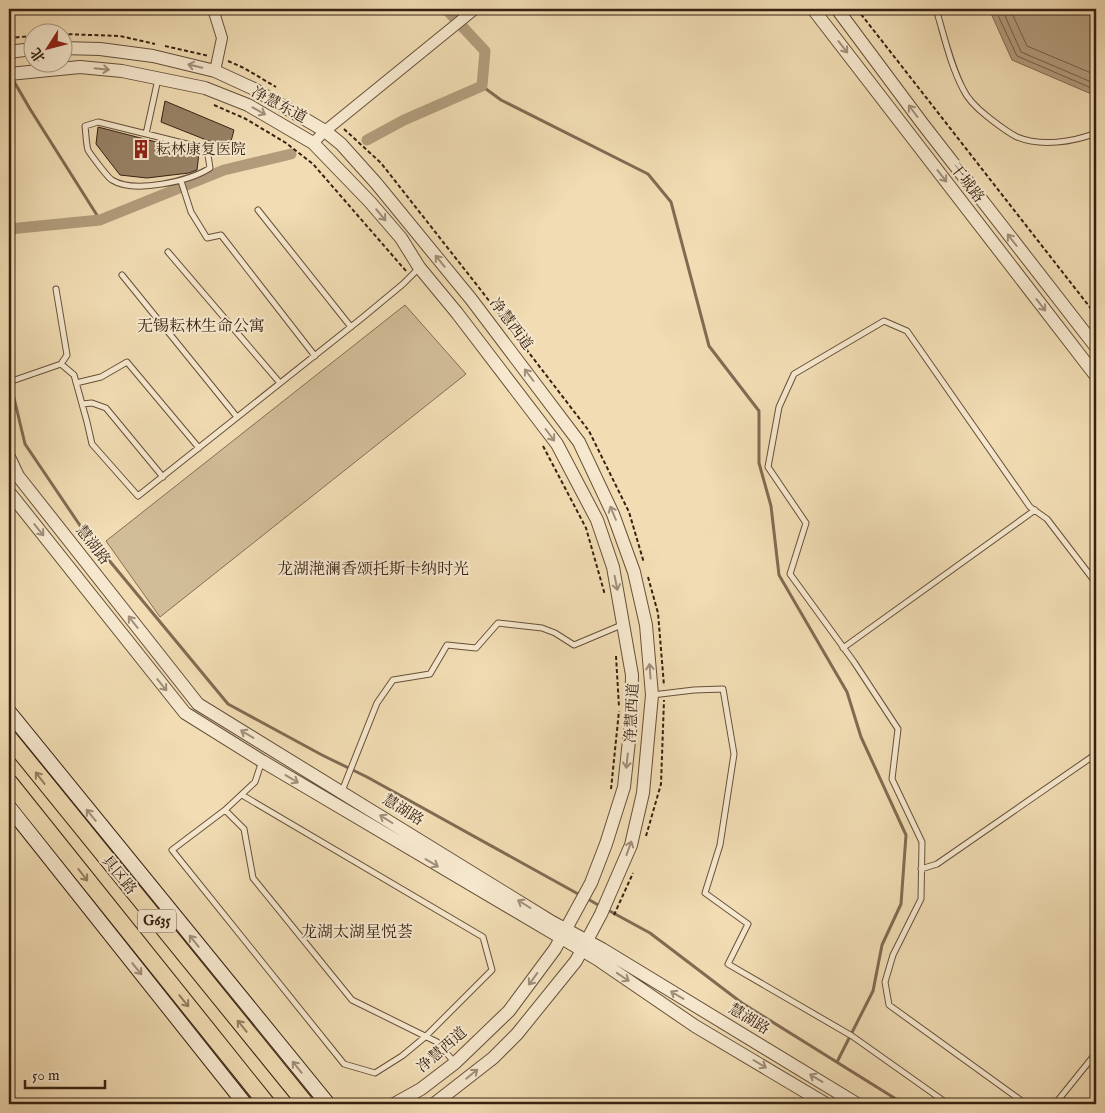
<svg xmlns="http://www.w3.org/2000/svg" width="1105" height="1113" font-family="'IM FELL English','Noto Serif SC',serif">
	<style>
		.green { fill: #d1bc98; stroke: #846e55 }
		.water { fill: #b29c7c; stroke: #816b52 }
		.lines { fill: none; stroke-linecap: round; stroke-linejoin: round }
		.shore { stroke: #745e47; stroke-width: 1 }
		.stream { stroke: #816b52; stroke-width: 3 }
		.canal { stroke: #b29c7c; stroke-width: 11 }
		.building { fill: #988266; stroke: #372112 }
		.service-casing { stroke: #66503a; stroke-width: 7 }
		.minor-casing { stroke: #66503a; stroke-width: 12 }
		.tertiary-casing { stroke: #66503a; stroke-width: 14 }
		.secondary-casing { stroke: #372112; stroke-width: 16 }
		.trunk-casing { stroke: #372112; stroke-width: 18 }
		.path { stroke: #372112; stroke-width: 2; stroke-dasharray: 4 2.5; stroke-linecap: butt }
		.service { stroke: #f6e8ce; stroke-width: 5 }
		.minor { stroke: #f6e8ce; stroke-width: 10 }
		.tertiary { stroke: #f6e8ce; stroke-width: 12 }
		.secondary { stroke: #f6e8ce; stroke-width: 14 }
		.trunk { stroke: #f1dcb3; stroke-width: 16 }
		.oneway { stroke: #a08e79 }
		.oneway2 { stroke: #947e62 }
		.labels { text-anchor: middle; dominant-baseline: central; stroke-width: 4; stroke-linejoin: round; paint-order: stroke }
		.shield { fill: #f6e8ce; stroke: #705d4a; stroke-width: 1 }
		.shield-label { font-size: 14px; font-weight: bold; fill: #372112 }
		.street-label { font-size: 15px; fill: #372112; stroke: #f6e8ce }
		.poi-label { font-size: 15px; fill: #372112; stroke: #f6e8ce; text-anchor: start }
		.neighbourhood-label { font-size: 16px; fill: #372112; stroke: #f6e8ce }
	</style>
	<rect width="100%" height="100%" fill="#f1dcb3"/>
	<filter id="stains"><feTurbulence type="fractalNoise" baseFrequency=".004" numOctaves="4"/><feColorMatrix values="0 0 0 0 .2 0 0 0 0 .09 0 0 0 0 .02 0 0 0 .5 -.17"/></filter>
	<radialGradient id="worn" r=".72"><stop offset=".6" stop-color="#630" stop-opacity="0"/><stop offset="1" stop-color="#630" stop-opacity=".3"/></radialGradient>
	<path class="green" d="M405,305L466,374L160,617L106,541Z"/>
	<path class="water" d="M989,9H1096V96L1012,60Z"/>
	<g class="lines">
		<path class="shore" d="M995,9L1017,56L1096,90
			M1002,9L1021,52L1096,84
			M1010,9L1027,46L1096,75"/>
		<path class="stream" d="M12,78L30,109L100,220
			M482,86L501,100L648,174L671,202L709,346L759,411V463L771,506L779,575L847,692L861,737L906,835L901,904L882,945L873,991L837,1062
			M9,377L25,444L79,524L228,704L322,755L367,777L580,895
			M586,898L600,906
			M606,909L650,933L742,1003L904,1104"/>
		<path class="canal" d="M367,140L404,120L482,86L485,51L446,9
			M9,229L100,220L224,170L291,154"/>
	</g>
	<path class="building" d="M165,101L234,130L229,149L161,122Z
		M98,127L199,153L197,170L189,173L147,178L120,175L96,144Z"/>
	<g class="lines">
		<g class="service-casing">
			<path id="service" d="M936,9C944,35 950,64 963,89C968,100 979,110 988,117C997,124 1007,132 1017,137C1041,147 1073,142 1096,133
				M98,122L207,149L210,168C190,181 134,194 112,180C108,178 91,155 88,150C86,143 86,133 85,126Z
				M146,134L158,79
				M181,181L191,212L207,238L221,235L315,356
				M258,210L351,327
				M168,252L280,383
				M122,275L237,417
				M56,289L67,355L61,364
				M9,382L61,364L74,375L87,422L92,444L138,496L362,318L403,284L419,268
				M76,383L101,377L127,362L199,448
				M82,404L92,403L106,408L163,477
				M843,648L1035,510
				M652,695L694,690L723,689L734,754L720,845L705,893L748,924L728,964L852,1036L948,1104
				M262,761L255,782L225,810L244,829L253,878L352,1000L437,1042L455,1063
				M342,791L377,703L393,680L430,674L447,645L476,648L498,623L542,628L555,633L574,645L624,624
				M225,810L172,850L344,1064L375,1073L402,1056L425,1037L492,970L483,937L242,795
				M921,869L937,864L1096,754
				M1026,1104L889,1005L885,982L893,955L921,899L922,842L892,779L898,729L854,662L790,574L806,523L768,467L779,407L794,374L884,321L907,331L1030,507L1047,519L1096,583
				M1055,1104L1096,1053"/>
		</g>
		<g class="minor-casing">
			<path id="minor" d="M213,9L222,38L215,71
				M313,143L325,131L475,9"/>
		</g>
		<g class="tertiary-casing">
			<path id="tertiary" d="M813,9L1096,376
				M837,9L922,123L1096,347
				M62,48L100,49L153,56L215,71L254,89L325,131L341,144L376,183L471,299L579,442L613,514L634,572L646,625L652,695L643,793L631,845L601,914L576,961L517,1034L493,1058L434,1104
				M9,52L32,49
				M9,74L80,67L122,71L205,88L248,105L313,143L370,202L401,238L419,267L457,313L557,444L597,520L613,567L632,675L631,722L624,787L606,844L591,883L555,949L509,1011L455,1063L421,1089L394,1104
				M9,457L18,476L198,704L552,922L602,949L857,1104
				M9,492L185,713L262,761L597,959L695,1026L826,1104"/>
		</g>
		<g class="secondary-casing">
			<path id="secondary" d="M9,712L328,1104
				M9,807L245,1104"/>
		</g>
		<g class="trunk-casing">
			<path id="trunk" d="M9,738L306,1104
				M9,782L267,1104"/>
		</g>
		<path class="path" d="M857,9L1096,315
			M62,34L120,36L155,44
			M9,38L32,36
			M165,46L209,56
			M228,61L244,68L276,87
			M214,105L246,119L286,143L313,164L406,271
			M344,129L381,163L480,289L589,431L629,512L644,563
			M543,446L586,528L605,595
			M648,577L658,613L664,686
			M616,656L619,707
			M611,789L619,711
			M646,836L661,784L664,700
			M614,915L633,873"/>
		<use href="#service" class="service"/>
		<use href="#minor" class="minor"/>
		<use href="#tertiary" class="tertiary"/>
		<use href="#secondary" class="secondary"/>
		<use href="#trunk" class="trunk"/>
	</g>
	<defs><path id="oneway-shaft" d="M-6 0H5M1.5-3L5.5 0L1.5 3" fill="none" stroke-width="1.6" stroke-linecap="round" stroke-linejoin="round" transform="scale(1.25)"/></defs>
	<g class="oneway">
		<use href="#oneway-shaft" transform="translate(843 47) rotate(52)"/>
		<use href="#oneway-shaft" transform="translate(195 66) rotate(-166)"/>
		<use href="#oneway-shaft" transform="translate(102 69) rotate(6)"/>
		<use href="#oneway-shaft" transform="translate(259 111) rotate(29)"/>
		<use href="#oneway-shaft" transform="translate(913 111) rotate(-127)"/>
		<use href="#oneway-shaft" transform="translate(942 176) rotate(52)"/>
		<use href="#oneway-shaft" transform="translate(381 215) rotate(50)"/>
		<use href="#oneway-shaft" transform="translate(1012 240) rotate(-128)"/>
		<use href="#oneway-shaft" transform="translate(440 261) rotate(-129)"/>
		<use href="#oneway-shaft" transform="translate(1041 305) rotate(52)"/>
		<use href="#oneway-shaft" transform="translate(529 375) rotate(-127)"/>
		<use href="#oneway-shaft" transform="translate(550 435) rotate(53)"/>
		<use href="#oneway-shaft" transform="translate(613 513) rotate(-113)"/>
		<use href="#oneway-shaft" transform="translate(39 530) rotate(51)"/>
		<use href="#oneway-shaft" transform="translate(616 583) rotate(79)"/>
		<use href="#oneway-shaft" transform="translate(133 622) rotate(-128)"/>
		<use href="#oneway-shaft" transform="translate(650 671) rotate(-94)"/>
		<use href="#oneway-shaft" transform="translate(162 685) rotate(51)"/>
		<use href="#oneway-shaft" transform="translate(247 734) rotate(-149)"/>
		<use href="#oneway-shaft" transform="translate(627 761) rotate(96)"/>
		<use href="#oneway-shaft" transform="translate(292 779) rotate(31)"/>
		<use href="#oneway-shaft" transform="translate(91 815) rotate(-129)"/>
		<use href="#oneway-shaft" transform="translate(386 819) rotate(-148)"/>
		<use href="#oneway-shaft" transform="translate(629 848) rotate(-70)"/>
		<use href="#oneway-shaft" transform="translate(432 863) rotate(31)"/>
		<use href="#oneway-shaft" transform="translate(524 904) rotate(-148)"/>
		<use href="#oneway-shaft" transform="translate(194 941) rotate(-129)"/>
		<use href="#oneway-shaft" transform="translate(137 969) rotate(51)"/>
		<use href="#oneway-shaft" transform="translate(623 977) rotate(34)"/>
		<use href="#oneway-shaft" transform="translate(533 979) rotate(126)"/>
		<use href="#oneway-shaft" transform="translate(677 995) rotate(-149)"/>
		<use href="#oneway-shaft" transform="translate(760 1064) rotate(31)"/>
		<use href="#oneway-shaft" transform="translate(297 1067) rotate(-129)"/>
		<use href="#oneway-shaft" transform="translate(472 1074) rotate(-39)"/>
		<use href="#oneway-shaft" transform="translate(816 1078) rotate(-149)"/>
	</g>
	<g class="oneway2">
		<use href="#oneway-shaft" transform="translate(40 778) rotate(-128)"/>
		<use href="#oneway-shaft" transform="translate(83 875) rotate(52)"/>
		<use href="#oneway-shaft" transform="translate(184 1001) rotate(51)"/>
		<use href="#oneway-shaft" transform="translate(242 1026) rotate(-129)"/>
	</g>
	<defs>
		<g id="building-bare" transform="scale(1.5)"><path d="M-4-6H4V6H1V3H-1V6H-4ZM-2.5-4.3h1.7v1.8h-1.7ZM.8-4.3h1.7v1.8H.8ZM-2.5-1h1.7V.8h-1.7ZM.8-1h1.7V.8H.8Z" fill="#8f2418" stroke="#f6e8ce" stroke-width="2.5" paint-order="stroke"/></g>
	</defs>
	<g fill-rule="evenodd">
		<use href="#building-bare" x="141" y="149"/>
	</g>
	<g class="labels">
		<rect class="shield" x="138" y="909.5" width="38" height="23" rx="4"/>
		<g class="shield-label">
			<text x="157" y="921">G635</text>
		</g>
		<g class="street-label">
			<text transform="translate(279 105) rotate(28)">净慧东道</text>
			<text transform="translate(967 183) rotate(52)">干城路</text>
			<text transform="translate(511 324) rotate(53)">净慧西道</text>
			<text transform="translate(93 545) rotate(52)">慧湖路</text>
			<text transform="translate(632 713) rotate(-87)">净慧西道</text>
			<text transform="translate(403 810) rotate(32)">慧湖路</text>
			<text transform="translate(119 875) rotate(51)">具区路</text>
			<text transform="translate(749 1019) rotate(31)">慧湖路</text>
			<text transform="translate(442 1050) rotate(-41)">净慧西道</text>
		</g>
		<g class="poi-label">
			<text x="156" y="149">耘林康复医院</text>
		</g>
		<g class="neighbourhood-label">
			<text x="201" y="327">无锡耘林生命公寓</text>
			<text x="373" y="570">龙湖滟澜香颂托斯卡纳时光</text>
			<text x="357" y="933">龙湖太湖星悦荟</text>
		</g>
	</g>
	<rect width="1105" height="1113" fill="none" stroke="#f1dcb3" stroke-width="30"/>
	<rect x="10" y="10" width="1085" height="1093" fill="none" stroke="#372112" stroke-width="2.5"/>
	<rect x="15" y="15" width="1075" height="1083" fill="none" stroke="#372112"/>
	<g transform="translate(48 48) rotate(234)"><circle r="24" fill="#f6e8ce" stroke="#aa9883"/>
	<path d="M0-4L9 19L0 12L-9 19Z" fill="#8f2418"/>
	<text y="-8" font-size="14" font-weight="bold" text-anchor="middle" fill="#372112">北</text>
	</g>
	<path d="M25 1080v8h80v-8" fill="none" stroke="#372112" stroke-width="2.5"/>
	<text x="32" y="1080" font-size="15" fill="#372112" stroke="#f6e8ce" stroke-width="4" paint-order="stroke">50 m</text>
	<rect width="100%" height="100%" filter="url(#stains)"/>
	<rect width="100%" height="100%" fill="url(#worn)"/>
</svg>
